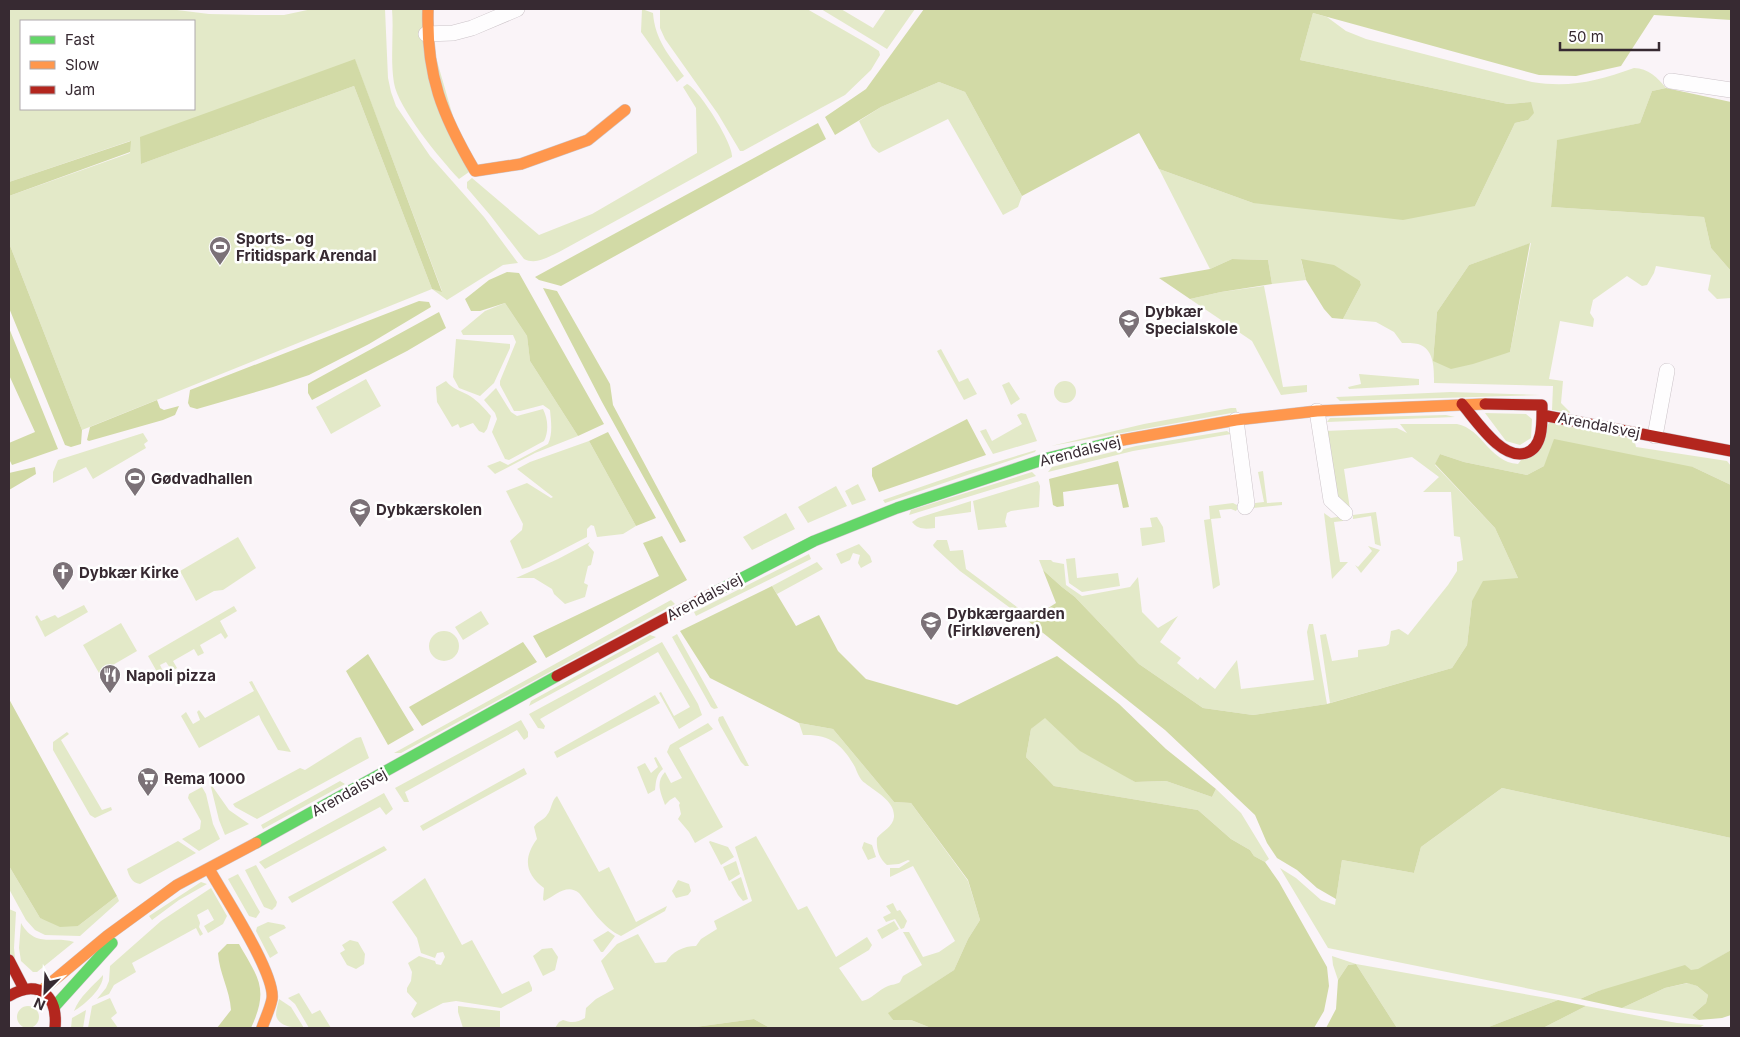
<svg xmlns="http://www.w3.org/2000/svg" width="1740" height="1037" font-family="Inter,sans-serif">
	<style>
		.green { fill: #e3e9c8; fill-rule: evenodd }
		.forest { fill: #d2daa6 }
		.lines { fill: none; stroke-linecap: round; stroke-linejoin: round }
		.street-casing { stroke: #ccc4c9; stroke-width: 16 }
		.fast-casing { stroke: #ccc4c9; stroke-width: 12 }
		.slow-casing { stroke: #ccc4c9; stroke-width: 12 }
		.jam-casing { stroke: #ccc4c9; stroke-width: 12 }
		.street { stroke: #fefdfe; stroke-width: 15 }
		.fast { stroke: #63d668; stroke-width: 11 }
		.slow { stroke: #ff974d; stroke-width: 11 }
		.jam { stroke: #b3261e; stroke-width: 11 }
		.labels { text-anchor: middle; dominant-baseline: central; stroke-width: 5; stroke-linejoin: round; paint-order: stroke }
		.poi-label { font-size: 15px; font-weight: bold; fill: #372a32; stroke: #fff; text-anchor: start }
		.street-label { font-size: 15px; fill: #372a32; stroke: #fff }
	</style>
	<rect width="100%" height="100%" fill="#faf4f8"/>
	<path class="green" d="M9,9H169L209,14L258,15H284L312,9H385L388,78L391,92L396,106L430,156L484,217L518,263L503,265L447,300L432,289L82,430L9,243V196L130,153V141L9,182ZM21,21H194V109H21ZM355,60L442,291L432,289L354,86L141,164Z
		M392,9H422L469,172L459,179C440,159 398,108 394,83C390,59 394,33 392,9Z
		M642,9L653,13C655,40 669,55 684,76L677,82L641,32Z
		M660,9H807L868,44L879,51L880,55L871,70L845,95L743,151H740L718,114L665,39L660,28Z
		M821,9H841L873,28L886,9H915L887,49Z
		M1313,13L1327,17L1346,31L1366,39L1532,82C1571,88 1597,81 1634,68C1648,68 1658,78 1666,88L1652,91L1640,123L1557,141L1551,207L1704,217L1711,248L1731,271V298L1717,299L1708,290L1711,275L1656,266L1654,273L1647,285L1642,286L1627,276L1593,300L1590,313L1594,319L1593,327L1560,321L1549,379L1563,381L1561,403L1571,413L1552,410L1553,386L1434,383C1434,370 1435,349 1418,344C1414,343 1407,343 1402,343L1394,332L1376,322L1343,319L1361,285L1360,281L1301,260L1306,280L1272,284L1268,260L1232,259L1210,269L1159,169L1253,203L1475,206L1515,123L1528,120L1531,102L1508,104L1300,60ZM1531,243L1510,352L1433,361L1437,312L1469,265Z
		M939,82L965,92L1022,196L1018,207L1003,215L948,119L879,153L872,147L859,121L881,107Z
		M687,84C699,89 734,145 732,157L559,252C548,257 536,265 524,259L490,215L467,188V182L472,178L539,235L592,214L697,153L696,108L683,87Z
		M1264,286L1283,387L1307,385V392L1281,395L1252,341L1190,299L1221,292Z
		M505,303L527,336L530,361L578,436L535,453L495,474L487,466L500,461L508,465L548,444C553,433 551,422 550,410L543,405L520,411H514L500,385V381L516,342L513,335H463L461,331L485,311Z
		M456,339L510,344V348L494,383L480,396L459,388L453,377Z
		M941,349L959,382L968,378L977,394L964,400L937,351Z
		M1359,374L1419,379V385L1349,389L1348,387L1361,384Z
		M366,379L381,406L331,434L316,407Z
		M1054 392a11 11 0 1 1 22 0a11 11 0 1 1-22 0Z
		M446,381C452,389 462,391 470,396C479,402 485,409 491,416L487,429L484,433L479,431L473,423L460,428L458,424L452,427L437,402L436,387Z
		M1009,382L1020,399L1011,405L1002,385Z
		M496,388L511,412L517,416L543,409C548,419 549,431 544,441L509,460L505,459L492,432L497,419L495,413L484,400Z
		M1451,392L1540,395L1340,401L1336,397Z
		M1231,408H1236L1237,412L1051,446L1144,424Z
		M1021,413L1026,414L1037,441L993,454L980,431L986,429L992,441L1022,424L1017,415Z
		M1485,413L1526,414L1532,419L1531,438L1520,445L1506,441Z
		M1446,415L1455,417L1327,422L1330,418Z
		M1550,422L1634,438L1636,447L1727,461L1731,466V485L1693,467L1544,466L1527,475L1464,462L1440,454L1435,465L1495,528L1518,578L1472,601L1467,645L1452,668L1330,703L1320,635L1326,634L1332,661L1358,657V650L1386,646L1389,644L1391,631L1399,629L1408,635L1448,585L1457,571V562L1463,560L1460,537L1454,536L1451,492H1423L1439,477L1412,457L1344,469L1350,509L1337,498L1325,431L1397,428L1407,433L1400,424H1457C1483,429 1489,462 1518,464Z
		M1227,431L1231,434L1133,451L1048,472L1052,467L1136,446Z
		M143,433L148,441L144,444L146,448L93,479L86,467L53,483V472L58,460Z
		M589,441L636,526L623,534L597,537L594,526L591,525L587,529V537L529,567L522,569L510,541L522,530L523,524L506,491L527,483L551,498L553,497L517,469L530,462Z
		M1036,450L1035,452L885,503L883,500L967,471Z
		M1263,471L1267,503L1282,502V505L1253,508L1255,503L1264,502L1258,472Z
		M1032,472L1036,476L909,515L911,510Z
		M1038,481L1040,486L1039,507L1011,511L1007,513L1005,522L1007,527L978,530L973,501Z
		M858,484L866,500L852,505L845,491Z
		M836,486L847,506L808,523L798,507Z
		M971,501V512L935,517V528C926,529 918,530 912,522L918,518Z
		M1233,503L1239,506L1236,511L1231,509L1219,510L1221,518L1211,519L1220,585L1213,589L1204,520L1210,519L1209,506Z
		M1376,512L1381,546L1375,544L1371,516L1353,519V515Z
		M786,513L795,529L752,550L743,537Z
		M1324,513L1331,518L1343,516V521L1334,522L1340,562H1348L1332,579Z
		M1157,517L1163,527L1165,542L1142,546L1140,528L1152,527L1150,518Z
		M238,537L256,568L223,590L214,591L196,601L180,571Z
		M937,540H947L950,551L963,550L966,569L1033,619L1028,621L960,571L934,547L933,545Z
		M590,542L588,545L594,552L591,565L588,566L584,583L588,585L585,597L565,604L554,594L552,589L534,578H516L558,559Z
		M859,544L870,556L872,562L861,568L858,563L860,555L853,553L850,560L841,564L836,554Z
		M1368,546L1380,550L1361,573L1355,565L1358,567L1372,551Z
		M809,554L811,559L696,616L694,612Z
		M1075,558L1077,578L1118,573L1120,586L1082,592L1069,583L1066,559Z
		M1039,560H1051L1053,562L1064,564L1066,585L1082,596L1130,587L1138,577L1142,612L1158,628L1178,616L1160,642L1181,658L1177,663L1198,680L1200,677L1215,689L1237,660L1241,689L1314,680L1307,632L1309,624H1313L1327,704L1253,715L1203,708L1139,664L1075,597L1062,587L1043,570Z
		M817,562L823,569L777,594L772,586Z
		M671,600L675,604L401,753H394Z
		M84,605L88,612L45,637L35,617L37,615L41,621L55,615L58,618Z
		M234,606L237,611L220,621L228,636L225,639L221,633L200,645L204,653L198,656L194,649L173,661L177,668L172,671L166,662L160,665L166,677L161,679L148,656Z
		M481,611L489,624L463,640L455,627Z
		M121,623L137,651L99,673L83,645Z
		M429 646a15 15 0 1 1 30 0a15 15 0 1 1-30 0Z
		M677,634L718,708L714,709L711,707L672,637Z
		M650,635L656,637L529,706L531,701Z
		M662,642L698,704L702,715L679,729L659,693L661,692L674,716L690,707L658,652L540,719L545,726L544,729L538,728L529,714Z
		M252,681L291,752L278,750L261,720L259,715L199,748L181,716L186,712L193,724L200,720L197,712L199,710L205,718L254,691L249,682Z
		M655,695L660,703L557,758L554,752Z
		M723,716L749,766H745L741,762L720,725L718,720L719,717Z
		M1045,717L1116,770L1135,782L1166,781L1212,797L1216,789L1241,813L1269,859L1265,862L1254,856L1250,850L1231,839L1198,810L1054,786L1026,757L1031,729Z
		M521,720L528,732V737L524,740L517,730L405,792L409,802H404L395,788Z
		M708,723L713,729L679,748L723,827L695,843L689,832L678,819L681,814L679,805L680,803L675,797L670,800L665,805C661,793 655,783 665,772L671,783L682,778L667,752L670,745Z
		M799,723L833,729L894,802L911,803L968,881L980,920L968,939L954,970L889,1013L893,1020H911L931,1028H770L754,1019L688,1028H555L559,1022L563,1020C571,1023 577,1023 585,1018L586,1008L596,999L614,989L601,961L617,944L638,934L655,963L666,962C672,952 683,946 696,946L701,939L717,929L714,921L752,901L735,847L756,836L798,910L807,906L836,957L867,937L872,945L869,950L839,968L862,1001C872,999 878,990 888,986C892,984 896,985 900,982L903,976L922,965L903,932H909L923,957L939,952L955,941L913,866L890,877V868H899L910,861L908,860L899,864L887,865C879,858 876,849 877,838C882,831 893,827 894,817C895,801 876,792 865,783C860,780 857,772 855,767C842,744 830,734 803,735Z
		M67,732L69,734L61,740L102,810L111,807L112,810L95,818L90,815L53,750V742Z
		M361,737L369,758L257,819L235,807L233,804L300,768L305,770L356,738Z
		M656,757L663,769C656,775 656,781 655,790L648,794L637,767L645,763L651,773L658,767L654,758Z
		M524,768L527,774L423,831L420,826Z
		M340,781L345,784L263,829L261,825Z
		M210,783L229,810L249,824L225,835L219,820Z
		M202,787L206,794L213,824L220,839L199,851L182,839L200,829L201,821L188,798L189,794Z
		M1502,788L1731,838V950L1698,970L1598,991L1580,999L1328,948L1280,868L1296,878L1321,900L1335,905L1342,860L1414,873L1421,847Z
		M384,793L393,809L386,815L380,807L265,869L259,862Z
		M557,796L599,872L609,867L636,922L667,906L665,911L621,936C603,928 591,908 579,893C567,883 556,895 544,901L543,899L544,888C525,874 523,858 537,839L534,827C537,821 544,820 547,815C552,809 551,801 557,796Z
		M178,841L196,853L140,884C132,883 129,876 127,869Z
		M710,841L728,847L734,857L721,865L709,842Z
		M864,842L872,845L876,857L868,860L862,848Z
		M384,846L387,850L292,903L288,897Z
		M736,861L740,874L729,881L723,867Z
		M256,865L277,902L276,906L272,910L264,907L245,870Z
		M9,866L40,918L78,926L117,896L119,901L80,936L45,935L35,930L26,920L9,889Z
		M238,874L260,912L256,918L249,916L228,879Z
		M741,877L748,899L743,901L738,895L731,882Z
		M425,878L462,945L472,940L502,994L529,981L532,988V991L501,1008L456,1001L443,1003L414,1018L411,1014L417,1003L407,992V988L411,981L412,972L408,963L419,956L435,961L436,964L441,965L445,957L443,952L437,953L435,958L421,953L417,938L392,902Z
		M678,880L689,884L691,891L688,895L676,898L672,891Z
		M201,882L207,884L179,900L152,920L149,916Z
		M211,888L227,916L223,924L208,933L204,926L214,920L208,909L197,915L200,923L199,927L203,934L200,936L196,928L132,963L136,972L114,985L109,994L97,999L106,988L109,981L110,966L161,921Z
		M893,903L897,911L900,910L907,921L904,928L901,929L895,919L886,922L883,917L891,913L886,906Z
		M9,909L16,912L14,948L15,958L9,953Z
		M894,921L899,929L882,939L877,930Z
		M268,922L284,925L286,928L269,937L278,953L270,958L256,931L257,927Z
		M21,923C36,949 53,935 74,942L37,972H33L21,961L19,948Z
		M608,931L615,936L603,952H601L593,940Z
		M350,940L358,942L365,954L364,964L356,969L347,965L340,953L345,950L342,945Z
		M552,948L558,957L555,970L543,976L533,956L542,949Z
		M1332,956L1356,964L1558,1000L1486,1028H1397L1356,964L1348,965L1338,980L1333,965Z
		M103,975C104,988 84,1005 74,1011C79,997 93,986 103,975Z
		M1688,983L1697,986L1708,995L1706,1003L1692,1015L1699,1020L1622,1008L1665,988Z
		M299,993L312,1014L320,1010L331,1028H309L295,1004L288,998Z
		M110,998L117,1013L111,1018L118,1028H88L92,1006Z
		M279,999L291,1007L304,1028C295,1028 278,1027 276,1015C276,1010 278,1004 279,999Z
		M17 1017a11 11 0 1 1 22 0a11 11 0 1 1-22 0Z
		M458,1006L500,1011V1028H463L458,1012Z
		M1586,1006L1677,1023L1704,1025L1699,1028H1543Z
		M86,1010L83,1028H71L72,1018Z"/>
	<path class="forest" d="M924,9H1731V20L1654,15L1621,66L1576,76L1539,75L1313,13L1300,60L1508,104L1531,102L1534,113L1528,120L1515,123L1475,206L1403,220L1253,203L1159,169L1139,133L1022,196L965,92L939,82L881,107L835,135L825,117L866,89Z
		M355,59L442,292L432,289L354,86L141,164L140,137Z
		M1666,88L1731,102V271L1711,248L1704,217L1551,207L1557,140L1640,123L1652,91Z
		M818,123L826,139L561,286L539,280L535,277Z
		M131,141L130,152L9,196V182Z
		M9,243L82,430L81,444L71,447L65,445L9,308Z
		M1530,243L1510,352L1473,364L1451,369L1433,361L1437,312L1469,265Z
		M1232,259L1268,260L1272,284L1221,292L1190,299L1159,278L1210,269Z
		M1301,259L1334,265L1360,281L1361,285L1343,319L1332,318L1324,309L1306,280Z
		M507,272L519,273L604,424L578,436L530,361L527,336L505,303L480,311H471L465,299L489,280Z
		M543,288L557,291L610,384L613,405L686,541L680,543L602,402Z
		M419,301L429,302L431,307L369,344L309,375L273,387L197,409L190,407L188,403L190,390Z
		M439,312L446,328L407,351L312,400L308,393V384L311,382Z
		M9,328L58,449L12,465L9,459V443L35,432L9,375Z
		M157,400L160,408L164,410L179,406L175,415L163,420L89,441L87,440L90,427Z
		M967,419L986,455L879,492L872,476V468Z
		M608,432L656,518L636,526L589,441Z
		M1554,439L1693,467L1731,485L1730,546L1731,547V838L1502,788L1421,847L1414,873L1342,860L1336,899L1317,888L1297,870L1277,858L1267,843L1255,815L1165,730L1028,621L1056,603L1043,570L1062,587L1075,597L1139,664L1203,708L1253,715L1327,704L1452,668L1467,645L1472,601L1483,581L1518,578L1495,528L1435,464L1440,454L1464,462L1527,475L1544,466Z
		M1118,461L1129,507L1123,508L1118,484L1063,492L1064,506L1057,507L1053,505L1049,479Z
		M35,467L36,474L9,490V473Z
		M662,536L687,580L546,658L533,636L659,576L643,543Z
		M772,586L796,626L819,615L838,651L866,679L957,705L1057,656L1119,704L1166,749L1216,789L1212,797L1166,781L1135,782L1080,751L1045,718L1031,729L1026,757L1054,786L1198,810L1231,839L1250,850L1254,856L1265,862L1279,882L1327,967L1329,986L1324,1011L1314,1028H931L911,1020H893L888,1013L954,970L968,939L980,920L968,880L911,803L894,802L833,729L799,723L710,678L680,631Z
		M523,642L537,662L422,726L409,707Z
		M368,654L414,730L388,745L346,671Z
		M9,699L117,896L78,926L60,927L40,918L9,866Z
		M227,944H239C259,979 269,989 251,1028H217L231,1010C230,990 219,973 218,953Z
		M1731,950V1015L1722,1018L1699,1020L1692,1015L1706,1003L1708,995L1697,986L1687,983L1665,988L1622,1008L1580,999L1598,991L1685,965L1691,970L1698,969Z
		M1356,964L1397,1028H1326L1336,1009L1338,980L1348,965Z
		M1558,1000L1586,1006L1543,1028H1486Z
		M754,1019L770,1028H688Z"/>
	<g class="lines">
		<g class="street-casing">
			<path id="street" d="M426,34L453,33L472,28L517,9
				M1671,81L1731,90
				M1317,411L1331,500L1345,513
				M1236,420L1247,504L1245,507
				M1655,436L1667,371"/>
		</g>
		<g class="fast-casing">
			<path id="fast" d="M713,593L814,541L897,508L1048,458L1117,441
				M256,843L557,676
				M55,1006L112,943"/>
		</g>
		<g class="slow-casing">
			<path id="slow" d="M428,9C426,75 442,115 475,171L521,164L588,140L625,110
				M1117,441L1236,420L1317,411L1485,404
				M209,869C223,894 276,974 272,999C270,1009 265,1019 262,1028
				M41,991L107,936L177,885L256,843"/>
		</g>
		<g class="jam-casing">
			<path id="jam" d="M1462,404C1476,420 1502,461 1526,453C1544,447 1542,421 1542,405L1485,404
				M1542,415L1731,451
				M557,676L713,593
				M9,960L24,989
				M9,996C39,978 58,996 55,1028"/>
		</g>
		<use href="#street" class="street"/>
		<use href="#fast" class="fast"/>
		<use href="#slow" class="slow"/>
		<use href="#jam" class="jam"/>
	</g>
	<defs>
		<g id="stadium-pin" transform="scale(1.125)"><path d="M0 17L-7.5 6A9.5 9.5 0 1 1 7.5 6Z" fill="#7b7177" stroke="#fff"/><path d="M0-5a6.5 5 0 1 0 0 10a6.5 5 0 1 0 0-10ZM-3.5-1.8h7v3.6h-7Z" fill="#fff"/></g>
		<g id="school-pin" transform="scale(1.125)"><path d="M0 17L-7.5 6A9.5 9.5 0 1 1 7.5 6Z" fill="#7b7177" stroke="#fff"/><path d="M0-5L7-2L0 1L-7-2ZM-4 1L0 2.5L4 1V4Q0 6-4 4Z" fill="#fff"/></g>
		<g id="church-pin" transform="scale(1.125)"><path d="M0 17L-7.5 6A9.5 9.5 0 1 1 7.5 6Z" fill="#7b7177" stroke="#fff"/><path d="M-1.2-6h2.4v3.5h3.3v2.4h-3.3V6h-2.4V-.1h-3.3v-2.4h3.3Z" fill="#fff"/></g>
		<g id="restaurant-pin" transform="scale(1.125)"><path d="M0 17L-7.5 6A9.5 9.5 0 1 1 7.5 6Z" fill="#7b7177" stroke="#fff"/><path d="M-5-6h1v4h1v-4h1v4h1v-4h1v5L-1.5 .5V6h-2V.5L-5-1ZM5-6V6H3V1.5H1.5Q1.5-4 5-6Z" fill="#fff"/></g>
		<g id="supermarket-pin" transform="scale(1.125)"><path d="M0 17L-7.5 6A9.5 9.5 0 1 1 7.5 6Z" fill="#7b7177" stroke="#fff"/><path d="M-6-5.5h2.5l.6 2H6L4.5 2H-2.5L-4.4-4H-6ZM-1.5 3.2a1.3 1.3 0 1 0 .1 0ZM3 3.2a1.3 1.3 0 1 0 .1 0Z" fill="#fff"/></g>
	</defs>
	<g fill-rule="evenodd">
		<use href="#stadium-pin" x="220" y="247"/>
		<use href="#school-pin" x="1129" y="320"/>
		<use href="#stadium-pin" x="135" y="478"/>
		<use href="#school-pin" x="360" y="509"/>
		<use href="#church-pin" x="63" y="572"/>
		<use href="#school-pin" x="931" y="622"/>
		<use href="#restaurant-pin" x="110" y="675"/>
		<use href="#supermarket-pin" x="148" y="778"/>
	</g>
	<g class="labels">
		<g class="poi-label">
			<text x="236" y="238">Sports- og<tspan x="236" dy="17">Fritidspark Arendal</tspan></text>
			<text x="1145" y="311">Dybkær<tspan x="1145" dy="17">Specialskole</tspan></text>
			<text x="151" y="478">Gødvadhallen</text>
			<text x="376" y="509">Dybkærskolen</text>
			<text x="79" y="572">Dybkær Kirke</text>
			<text x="947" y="613">Dybkærgaarden<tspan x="947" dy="17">(Firkløveren)</tspan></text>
			<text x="126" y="675">Napoli pizza</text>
			<text x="164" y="778">Rema 1000</text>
		</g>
		<g class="street-label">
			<text transform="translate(1599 425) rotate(11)">Arendalsvej</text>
			<text transform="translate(1080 451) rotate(-14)">Arendalsvej</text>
			<text transform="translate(704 597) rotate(-28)">Arendalsvej</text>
			<text transform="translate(349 792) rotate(-29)">Arendalsvej</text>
		</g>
	</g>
	<rect width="1740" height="1037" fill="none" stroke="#372a32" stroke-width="20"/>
	<rect x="20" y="20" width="175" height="90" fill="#ffffff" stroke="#afaaad"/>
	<rect x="30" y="36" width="25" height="8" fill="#63d668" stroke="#afaaad"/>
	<text x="65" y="45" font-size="15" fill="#372a32">Fast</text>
	<rect x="30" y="61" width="25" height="8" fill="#ff974d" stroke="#afaaad"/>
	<text x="65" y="70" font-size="15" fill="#372a32">Slow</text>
	<rect x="30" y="86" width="25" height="8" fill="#b3261e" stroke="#afaaad"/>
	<text x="65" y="95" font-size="15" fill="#372a32">Jam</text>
	<g transform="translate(45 992) rotate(204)" stroke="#ffffff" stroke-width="4" paint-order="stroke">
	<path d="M0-4L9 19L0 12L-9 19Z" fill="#372a32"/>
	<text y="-8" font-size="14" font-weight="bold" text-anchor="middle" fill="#372a32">N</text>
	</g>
	<path d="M1560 42v8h99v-8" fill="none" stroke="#372a32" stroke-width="2.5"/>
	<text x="1568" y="42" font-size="15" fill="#372a32" stroke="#ffffff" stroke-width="4" paint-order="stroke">50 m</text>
</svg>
